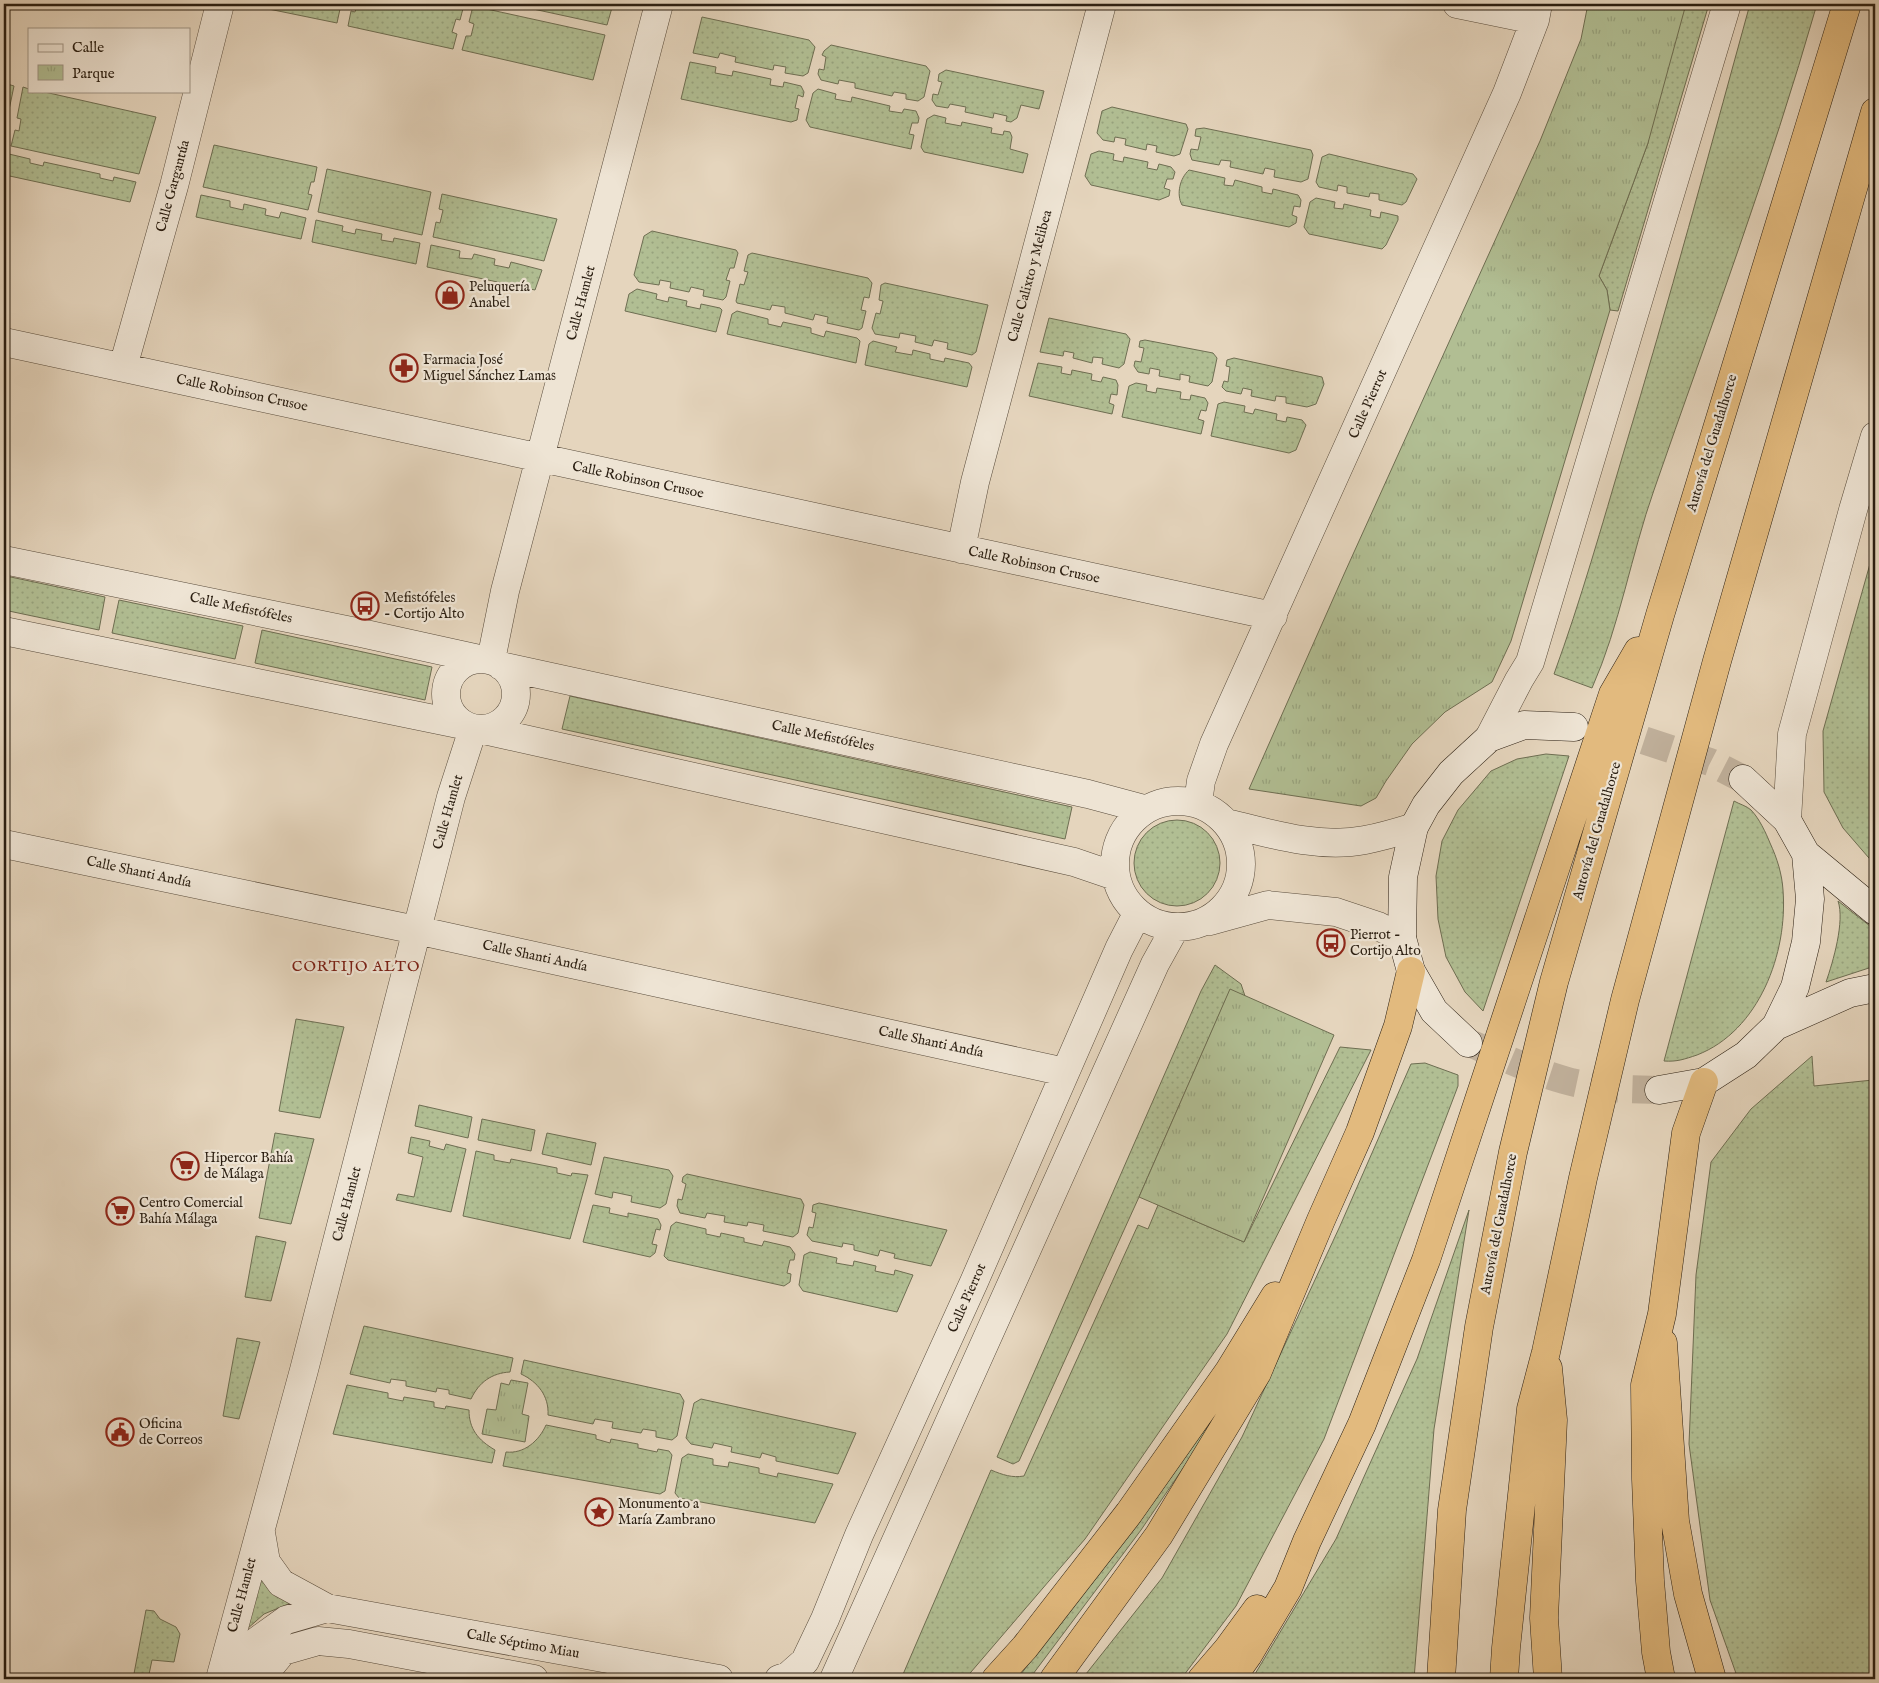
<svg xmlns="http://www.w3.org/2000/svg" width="1879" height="1683" font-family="'IM FELL English',serif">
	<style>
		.grass { fill: url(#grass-dots); stroke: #6e6e52 }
		.park { fill: url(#park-tufts); stroke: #6e6e52 }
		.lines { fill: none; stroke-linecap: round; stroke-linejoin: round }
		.secondary-tunnel { stroke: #c0b09b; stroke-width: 28; stroke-dasharray: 28 14; stroke-linecap: butt }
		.street-casing { stroke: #594c3c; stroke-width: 29 }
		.secondary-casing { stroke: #2a1e11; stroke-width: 29 }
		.highway-casing { stroke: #2a1e11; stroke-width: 29 }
		.street { stroke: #eee4d4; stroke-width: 28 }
		.secondary { stroke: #eee4d4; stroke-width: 28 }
		.highway { stroke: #e2ba7e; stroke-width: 28 }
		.labels { text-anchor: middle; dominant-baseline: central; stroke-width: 4.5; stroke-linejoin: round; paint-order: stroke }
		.street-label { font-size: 14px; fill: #2a1e11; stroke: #eee4d4 }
		.poi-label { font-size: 14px; fill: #2a1e11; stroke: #eee4d4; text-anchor: start }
		.neighbourhood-label { font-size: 15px; letter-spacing: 1px; fill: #7a1f14; stroke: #eee4d4 }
	</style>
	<defs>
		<pattern id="grass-dots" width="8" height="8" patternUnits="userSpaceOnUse" patternTransform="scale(1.25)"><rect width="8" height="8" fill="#b1be93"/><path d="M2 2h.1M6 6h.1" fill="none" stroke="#98a37e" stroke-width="1.8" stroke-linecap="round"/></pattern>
		<pattern id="park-tufts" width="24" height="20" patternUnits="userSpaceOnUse" patternTransform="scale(1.25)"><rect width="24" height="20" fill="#b1be93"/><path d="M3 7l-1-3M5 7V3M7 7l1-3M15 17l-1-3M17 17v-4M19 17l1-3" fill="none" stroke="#98a37e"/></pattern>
	</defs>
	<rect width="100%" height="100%" fill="#e5d5bd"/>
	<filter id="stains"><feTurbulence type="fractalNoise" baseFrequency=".004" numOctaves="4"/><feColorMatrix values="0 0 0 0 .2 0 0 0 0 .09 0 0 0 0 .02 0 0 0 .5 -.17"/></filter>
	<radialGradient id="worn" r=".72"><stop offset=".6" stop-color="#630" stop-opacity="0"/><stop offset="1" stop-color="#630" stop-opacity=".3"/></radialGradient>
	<path class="grass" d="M250,4H337L336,8L340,9L337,23L249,5Z
		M357,4H460L464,5L460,20L456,19L452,32L457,34L453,49L348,26L351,11L355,12Z
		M510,4H613L607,25Z
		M1663,4H1709L1618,311L1610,310L1607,290L1599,276L1648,143Z
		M1750,4H1817C1770,168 1710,329 1654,490C1631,555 1620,625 1592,688L1554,674C1581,600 1602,525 1624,451C1669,302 1709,153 1750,4Z
		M473,6L605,35L593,80L462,50L466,36H471L474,24L469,22Z
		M702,17L809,40L815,47L808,73L803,76L785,73L786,67L774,65L773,70L735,62L736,57L720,53L718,58L693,53Z
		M831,45L926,66L930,71L924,97L918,101L906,99V94L894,92L892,96L855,88V83L839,80L838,84L821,80L818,74L819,69L824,70L826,57L822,55L824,51Z
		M690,62L716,67L715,73L732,76L733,71L771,79L770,85L783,87L784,82L801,86L804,92L803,97L798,95L795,108L799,109L797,120L791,122L681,99Z
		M946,70L1044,91L1039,109L1021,105L1017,118L1011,122L1006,121L1007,116L994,113L993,118L965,112L966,107L950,104L948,108L936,106L932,100L933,94L938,95L942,82L938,81L939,74Z
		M4,83L14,86L4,134Z
		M23,87L29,89V91H40L156,117L139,174L11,146L15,130L19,131L21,119L17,118Z
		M818,89L836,94L835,99L851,102L852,97L890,106L889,111L902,113L904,109L916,111L919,118L918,123H912L909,134L914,135L911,149L810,127L806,120L813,93Z
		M1112,107L1186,124L1188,129L1180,154L1174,156L1156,152L1157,146L1147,144L1146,150L1125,145L1126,139L1115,137L1114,142L1103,140L1097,133L1102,111Z
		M934,115L946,118L945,123L961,126L962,122L992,128L991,133L1003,135L1004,131L1010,132L1012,137L1010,149L1028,154L1023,173L924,152L921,147L927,119Z
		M1204,128L1311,150L1313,155L1308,179L1301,182L1274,177L1275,170L1265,168L1263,174L1230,167L1231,161L1221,160L1219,165L1192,160L1190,154L1191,149L1198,150L1201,137L1195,136L1196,129Z
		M214,145L317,167L314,182H311L308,194L312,195L308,210L203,187Z
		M1099,151L1114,154L1113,160L1123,162L1124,157L1148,162L1147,168L1157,170L1159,164L1171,167L1175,172L1173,179H1167L1164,188L1170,190L1169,196L1159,200L1091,185L1085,176L1091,154Z
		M9,154L30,159V163L43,166L44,162L100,174V178L113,181L114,177L136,182L130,202L5,175Z
		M1329,154L1413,174L1417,179L1406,202L1402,205L1379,200V194L1370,193L1369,197L1347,193V187L1338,185L1337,191L1319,187L1316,182L1322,157Z
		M327,169L431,192L422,235L318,212Z
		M1189,170L1225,178L1224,185L1233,186L1235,180L1262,187V192L1272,194L1273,189L1298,195L1301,200L1300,207L1294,206L1292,215L1297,217L1296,223L1289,227L1182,205C1176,194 1180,178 1189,170Z
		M442,194L557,219L544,261L433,237L436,222L440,223L443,210L439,209Z
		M201,195L230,201V207L243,210L244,204L266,209L265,215L279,218L281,212L306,218L301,239L196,217Z
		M1316,198L1335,202L1334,208L1343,209L1344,204L1371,210L1370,216L1380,218L1381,212L1398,216V220L1386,245L1382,249L1309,234L1304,227L1310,202Z
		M316,220L343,226L342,231L355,234L356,229L382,234L381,240L393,242L394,238L420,243L416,264L312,242Z
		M652,231L736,250L738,253L734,268H730L726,280L730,281L726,297L723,300L703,296L704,290L691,287L689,292L670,288L671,282L660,280L659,285L639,282L634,275L644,236Z
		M431,245L460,251L459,258L472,259L474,254L495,259L494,265L509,268L511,262L542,270L535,290L427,267Z
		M752,253L868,278L872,283L869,298L864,297L861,310L866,311L862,328L859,330L827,323L828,317L815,314L813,320L785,313V307L772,305L770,310L737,303L736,301L740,284L744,285L748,272L744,271L748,255Z
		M885,283L988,305L976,352L972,355L947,349L948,343L934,340L932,346L915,342L916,336L900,333L899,338L875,334L872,328L876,313L880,314L883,301L879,300L881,285Z
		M637,289L657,294L656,299L668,302L669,297L687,301L686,306L700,309L701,304L720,308L722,310L716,332L625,311L629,294Z
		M737,311L768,319V324L781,327L783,322L811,328V333L824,337L826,331L857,338L860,341L856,363L727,334L732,314Z
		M1049,318L1126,334L1130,339L1124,364L1119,368L1102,364L1103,358L1093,357L1092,363L1073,358L1074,353L1064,351L1063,356L1040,352Z
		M1145,340L1213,353L1217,358L1212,382L1208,386L1189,382L1190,376L1180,374V380L1159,376L1160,370L1150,368L1149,374L1138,372L1134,366L1135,361L1141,362L1144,348L1139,347L1140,341Z
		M873,341L897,347L895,352L912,355L913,350L930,354V359L944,362L945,358L969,363L972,367L967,387L865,365L869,344Z
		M1234,358L1322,377L1324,384L1316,404L1307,407L1286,403V397L1276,396L1275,401L1251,396L1252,390L1243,388L1241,394L1226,391L1222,387L1224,381L1228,382L1230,367L1226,366L1227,360Z
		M1038,363L1062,367L1061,373L1071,375L1072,370L1092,374L1091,380L1101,382L1103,377L1116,380L1118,385L1117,395L1111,394L1109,403L1114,405L1112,414L1029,396Z
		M1136,383L1147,385L1146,391L1156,393L1157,388L1181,392L1180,399L1190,400L1191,395L1205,398L1208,403L1206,411L1201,410L1198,419L1204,421L1201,434L1122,417L1129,386Z
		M1224,402L1245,406L1244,412L1253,414L1255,409L1277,414L1276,420L1286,422L1287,417L1302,420L1306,425L1296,450L1289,453L1211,436L1218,404Z
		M1875,546V865L1843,828L1824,792L1823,731Z
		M6,576L105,597L99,630L4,610V584Z
		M119,600L243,626L235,659L112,633Z
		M262,630L432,667L425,700L255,663Z
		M570,696L1072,807L1065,839L562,729Z
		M1546,754L1569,756L1483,1011L1465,992L1446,957L1438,919L1436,876L1442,841L1458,810L1491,771L1517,759Z
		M1734,801C1739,804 1747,806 1751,810C1759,818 1766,833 1770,843C1777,858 1782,874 1783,890C1788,953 1759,1031 1697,1055C1685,1059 1677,1062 1664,1061Z
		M1134 863a43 43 0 1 1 86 0a43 43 0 1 1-86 0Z
		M1838,901L1875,930V966L1826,982C1833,962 1845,921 1838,901Z
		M1215,965L1241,984L1245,996L1230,990L1139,1197L1019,1461L1013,1464L997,1457L1201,991Z
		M296,1019L344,1027L320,1118L279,1111Z
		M1340,1047L1371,1050L1227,1334L1085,1539L965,1679H901L991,1470C1003,1475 1012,1478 1024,1476L1138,1225L1148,1229L1158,1205L1244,1242Z
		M1871,1054H1875V1679H1738L1710,1600L1689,1444L1696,1275L1711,1162L1751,1109L1812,1056L1814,1086L1873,1080Z
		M1425,1063L1458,1075V1086L1324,1439L1236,1606L1181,1679H1082L1162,1578L1242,1437L1340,1226L1411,1064Z
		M419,1105L472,1117L468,1138L415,1126Z
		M482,1119L535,1130L531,1151L478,1140Z
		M275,1133L314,1139L291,1224L259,1218Z
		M547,1133L596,1143L591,1165L542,1154Z
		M411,1137L430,1141L429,1146L444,1150L446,1144L466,1149L451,1212L396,1200L398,1194L414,1197L423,1157L408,1153Z
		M476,1151L494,1155V1160L510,1163L511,1159L557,1168V1173L571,1176L572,1173L588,1175L570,1239L463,1216Z
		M604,1157L669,1170L673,1176L666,1204L660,1208L631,1202L632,1196L613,1192L612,1198L595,1194Z
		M687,1174L801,1199L804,1205L798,1233L793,1237L763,1231L764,1225L748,1222L747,1226L724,1222L725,1216L707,1213L705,1218L680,1213L677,1206L678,1199L682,1200L686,1184L682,1182L683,1177Z
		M819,1203L947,1230L931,1266L894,1258L895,1254L880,1250L878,1256L854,1250V1245L843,1243L842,1247L812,1241L807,1235L809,1227L813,1228L816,1213L812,1212L813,1205Z
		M593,1205L610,1208L609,1213L628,1217V1213L658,1219L661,1225L660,1230L656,1229L652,1244L657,1245L655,1253L650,1257L583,1242Z
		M1469,1210L1434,1429L1414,1679H1252L1336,1539L1417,1359Z
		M676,1222L706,1229V1234L720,1237L721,1233L744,1238V1242L762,1246L764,1241L790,1247L795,1254L794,1260H790L787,1273L791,1274L790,1282L784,1286L668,1260L664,1256L671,1226Z
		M256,1236L286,1242L271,1301L245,1297Z
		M810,1252L837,1258L836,1263L853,1266L854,1261L876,1266L875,1271L894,1275L895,1270L913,1275L897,1312L803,1291L799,1285L804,1255Z
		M364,1326L513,1358L510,1372C492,1373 479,1382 471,1399L449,1394V1390L437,1388L436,1392L406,1386V1381L391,1379L390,1383L350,1374Z
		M237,1338L260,1342L239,1419L223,1416Z
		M524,1360L680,1394L684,1401L677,1436L672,1440L656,1437V1431L643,1429L641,1433L612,1428L613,1422L595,1419L593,1424L548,1415C549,1396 538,1382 521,1374Z
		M347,1385L388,1393V1398L403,1401L404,1397L434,1402V1407L445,1409L446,1406L469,1410C469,1429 478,1440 495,1450L492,1463L333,1434Z
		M701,1399L856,1433L838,1474L776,1461V1457L762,1453L760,1458L731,1452L732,1447L714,1443L712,1448L691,1444L686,1438L694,1403Z
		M546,1425L596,1435V1439L610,1443L611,1439L638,1444V1448L657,1452L658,1449L669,1451L672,1455L665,1491L660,1494L503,1466L506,1452C524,1454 539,1441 546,1425Z
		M1206,1428L1209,1430L1141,1530L1030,1678L1017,1679L1136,1527Z
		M688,1454L713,1459V1465L728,1467L729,1462L759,1468V1473L777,1477L778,1473L833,1484L815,1523L679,1498L675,1493L682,1458Z
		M257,1569L298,1600L264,1614L238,1637Z
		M146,1610L154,1611L160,1619L176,1627L180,1634L174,1662L152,1660L148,1679H133Z"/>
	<path class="park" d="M1588,4H1686L1648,143L1599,276L1607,290L1610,310L1511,641L1492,682L1445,712L1412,744L1386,781L1376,798L1361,806L1249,789L1345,572L1540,141L1581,39Z
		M1230,989L1334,1035L1244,1242L1139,1197Z
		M511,1380L528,1383L522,1414L529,1416L525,1442L482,1434L487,1409L496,1410L501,1383L509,1385Z"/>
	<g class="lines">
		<path class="secondary-tunnel" d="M1603,732L1640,739L1710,762L1743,779
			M1472,1044C1502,1057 1532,1071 1564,1080C1594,1089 1628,1089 1659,1090"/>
		<g class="street-casing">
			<path id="street" d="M1457,4L1535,20
				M4,342L1273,616
				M123,367L174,186L220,4
				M961,549L975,482L1102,4
				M4,560L361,633L479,659
				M4,631L463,725
				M446 694a35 35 0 1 1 70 0a35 35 0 1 1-70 0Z
				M491,660L505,591L659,4
				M501,666L1088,794L1144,809
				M484,730L1074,862L1115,876
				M1489,738L1519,680L1530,662L1727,4
				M1115 864a63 63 0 1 1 126 0a63 63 0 1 1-126 0Z
				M1198,803L1201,781L1214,744L1507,93L1535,20L1538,4
				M1787,820L1792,734L1853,510L1875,436
				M1227,823C1271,834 1320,849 1365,840C1381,837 1398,832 1414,827
				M4,844L416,930L1065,1072
				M1210,921L1268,905L1336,912L1378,926L1402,938
				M261,1533L266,1562L281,1583L327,1608L719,1679
				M220,1679L304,1370L451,797L473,729
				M227,1679L254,1643L286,1620L327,1608
				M260,1679L283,1651L318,1641L349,1644L534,1679
				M779,1679L788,1676L805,1661L825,1619L859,1535L974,1282L1119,949L1137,914
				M834,1679L1155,964L1175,928"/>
		</g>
		<g class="secondary-casing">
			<path id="secondary" d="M1806,854L1875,911
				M1776,1026L1850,993L1875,988
				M1468,1043L1434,1011L1411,971L1402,938L1403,877L1414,827L1426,805L1451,773L1489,738L1524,725L1574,727
				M1659,1090L1704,1082L1746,1055L1776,1026L1795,987L1806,942L1810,899L1806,854L1787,820L1743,779"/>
		</g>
		<g class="highway-casing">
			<path id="highway" d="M1663,1343L1675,1521L1688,1594L1712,1679
				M1548,1368L1553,1420L1544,1618L1548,1679
				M996,1679L1025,1647L1129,1513L1229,1371L1275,1296
				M1054,1679L1159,1535L1257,1373L1321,1220L1360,1132L1398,1026L1411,971
				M1202,1679L1227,1650L1257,1609
				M1231,1679L1248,1655L1288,1588L1307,1541L1362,1424L1426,1260L1613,694L1638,651
				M1441,1679L1452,1510L1479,1327L1513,1152L1554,982L1660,615L1847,4
				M1504,1679L1506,1648L1531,1409L1546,1352L1583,1178L1625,1000L1717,661L1875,112
				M1661,1679L1656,1652L1650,1581L1646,1479L1645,1385L1662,1314L1686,1133L1704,1082"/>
		</g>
		<use href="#street" class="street"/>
		<use href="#secondary" class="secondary"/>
		<use href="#highway" class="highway"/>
	</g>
	<defs>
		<g id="shop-ring" transform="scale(1.4375)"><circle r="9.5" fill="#eee4d4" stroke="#8f2418" stroke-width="1.5"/><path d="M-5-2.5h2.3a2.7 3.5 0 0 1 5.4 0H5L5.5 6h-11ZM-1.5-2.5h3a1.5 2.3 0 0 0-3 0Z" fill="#8f2418"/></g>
		<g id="pharmacy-ring" transform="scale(1.4375)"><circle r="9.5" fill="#eee4d4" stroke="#8f2418" stroke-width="1.5"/><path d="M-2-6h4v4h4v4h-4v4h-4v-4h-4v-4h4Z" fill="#8f2418"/></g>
		<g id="bus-ring" transform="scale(1.4375)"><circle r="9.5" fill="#eee4d4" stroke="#8f2418" stroke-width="1.5"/><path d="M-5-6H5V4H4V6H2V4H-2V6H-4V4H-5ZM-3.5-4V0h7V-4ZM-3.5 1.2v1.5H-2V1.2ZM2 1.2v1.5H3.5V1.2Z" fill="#8f2418"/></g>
		<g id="supermarket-ring" transform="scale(1.4375)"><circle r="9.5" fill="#eee4d4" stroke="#8f2418" stroke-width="1.5"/><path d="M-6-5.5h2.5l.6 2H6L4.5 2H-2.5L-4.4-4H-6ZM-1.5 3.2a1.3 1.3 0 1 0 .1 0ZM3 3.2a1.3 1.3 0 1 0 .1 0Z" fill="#8f2418"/></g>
		<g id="civic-ring" transform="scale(1.4375)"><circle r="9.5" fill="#eee4d4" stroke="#8f2418" stroke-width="1.5"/><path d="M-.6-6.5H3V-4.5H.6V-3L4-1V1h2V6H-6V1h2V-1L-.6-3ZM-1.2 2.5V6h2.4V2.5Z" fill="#8f2418"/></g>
		<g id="sight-ring" transform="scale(1.4375)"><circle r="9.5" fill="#eee4d4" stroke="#8f2418" stroke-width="1.5"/><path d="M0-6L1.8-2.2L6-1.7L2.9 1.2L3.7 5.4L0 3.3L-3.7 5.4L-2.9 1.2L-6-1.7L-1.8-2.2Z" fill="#8f2418"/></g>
	</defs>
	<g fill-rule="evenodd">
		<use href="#shop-ring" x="450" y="295"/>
		<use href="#pharmacy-ring" x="404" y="368"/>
		<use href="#bus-ring" x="365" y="606"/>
		<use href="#bus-ring" x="1331" y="943"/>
		<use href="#supermarket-ring" x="185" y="1166"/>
		<use href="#supermarket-ring" x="120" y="1211"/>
		<use href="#civic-ring" x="120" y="1432"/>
		<use href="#sight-ring" x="599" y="1512"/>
	</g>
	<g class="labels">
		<g class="street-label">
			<text transform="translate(173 186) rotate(-75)">Calle Gargantúa</text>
			<text transform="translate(1030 276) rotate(-75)">Calle Calixto y Melibea</text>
			<text transform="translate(581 303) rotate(-75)">Calle Hamlet</text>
			<text transform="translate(242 393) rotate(12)">Calle Robinson Crusoe</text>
			<text transform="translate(1368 404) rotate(-66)">Calle Pierrot</text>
			<text transform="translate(1712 443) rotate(-73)">Autovía del Guadalhorce</text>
			<text transform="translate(638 480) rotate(12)">Calle Robinson Crusoe</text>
			<text transform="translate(1034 565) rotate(12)">Calle Robinson Crusoe</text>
			<text transform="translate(241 608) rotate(12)">Calle Mefistófeles</text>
			<text transform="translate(823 736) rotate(12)">Calle Mefistófeles</text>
			<text transform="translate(448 812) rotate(-74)">Calle Hamlet</text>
			<text transform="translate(1597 831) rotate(-74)">Autovía del Guadalhorce</text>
			<text transform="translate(139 872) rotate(12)">Calle Shanti Andía</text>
			<text transform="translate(535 956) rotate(12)">Calle Shanti Andía</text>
			<text transform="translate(931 1042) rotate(12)">Calle Shanti Andía</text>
			<text transform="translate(347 1204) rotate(-75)">Calle Hamlet</text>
			<text transform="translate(1499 1224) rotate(-79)">Autovía del Guadalhorce</text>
			<text transform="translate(967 1298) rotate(-66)">Calle Pierrot</text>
			<text transform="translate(242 1595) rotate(-75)">Calle Hamlet</text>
			<text transform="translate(523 1644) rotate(10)">Calle Séptimo Miau</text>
		</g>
		<g class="poi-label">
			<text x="469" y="287">Peluquería<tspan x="469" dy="16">Anabel</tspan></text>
			<text x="423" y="360">Farmacia José<tspan x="423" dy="16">Miguel Sánchez Lamas</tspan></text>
			<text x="384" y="598">Mefistófeles<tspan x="384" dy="16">- Cortijo Alto</tspan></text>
			<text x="1350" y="935">Pierrot -<tspan x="1350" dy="16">Cortijo Alto</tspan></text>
			<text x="204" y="1158">Hipercor Bahía<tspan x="204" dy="16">de Málaga</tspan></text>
			<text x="139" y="1203">Centro Comercial<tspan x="139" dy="16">Bahía Málaga</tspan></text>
			<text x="139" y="1424">Oficina<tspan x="139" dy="16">de Correos</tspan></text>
			<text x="618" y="1504">Monumento a<tspan x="618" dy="16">María Zambrano</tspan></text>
		</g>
		<g class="neighbourhood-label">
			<text x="356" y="966">CORTIJO ALTO</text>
		</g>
	</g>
	<rect width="1879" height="1683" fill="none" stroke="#e5d5bd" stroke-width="20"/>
	<rect x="5" y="5" width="1869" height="1673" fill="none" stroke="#2a1e11" stroke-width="2.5"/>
	<rect x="10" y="10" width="1859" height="1663" fill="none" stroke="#2a1e11"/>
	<rect x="28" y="28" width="162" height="65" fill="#eee4d4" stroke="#a09586"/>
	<rect x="38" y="44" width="25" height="8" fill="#eee4d4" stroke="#a09586"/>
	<text x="72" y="52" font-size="15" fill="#2a1e11">Calle</text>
	<rect x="38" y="65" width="25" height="15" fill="url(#park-tufts)" stroke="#a09586"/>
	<text x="72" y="78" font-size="15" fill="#2a1e11">Parque</text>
	<rect width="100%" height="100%" filter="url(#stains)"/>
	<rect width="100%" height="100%" fill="url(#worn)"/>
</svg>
